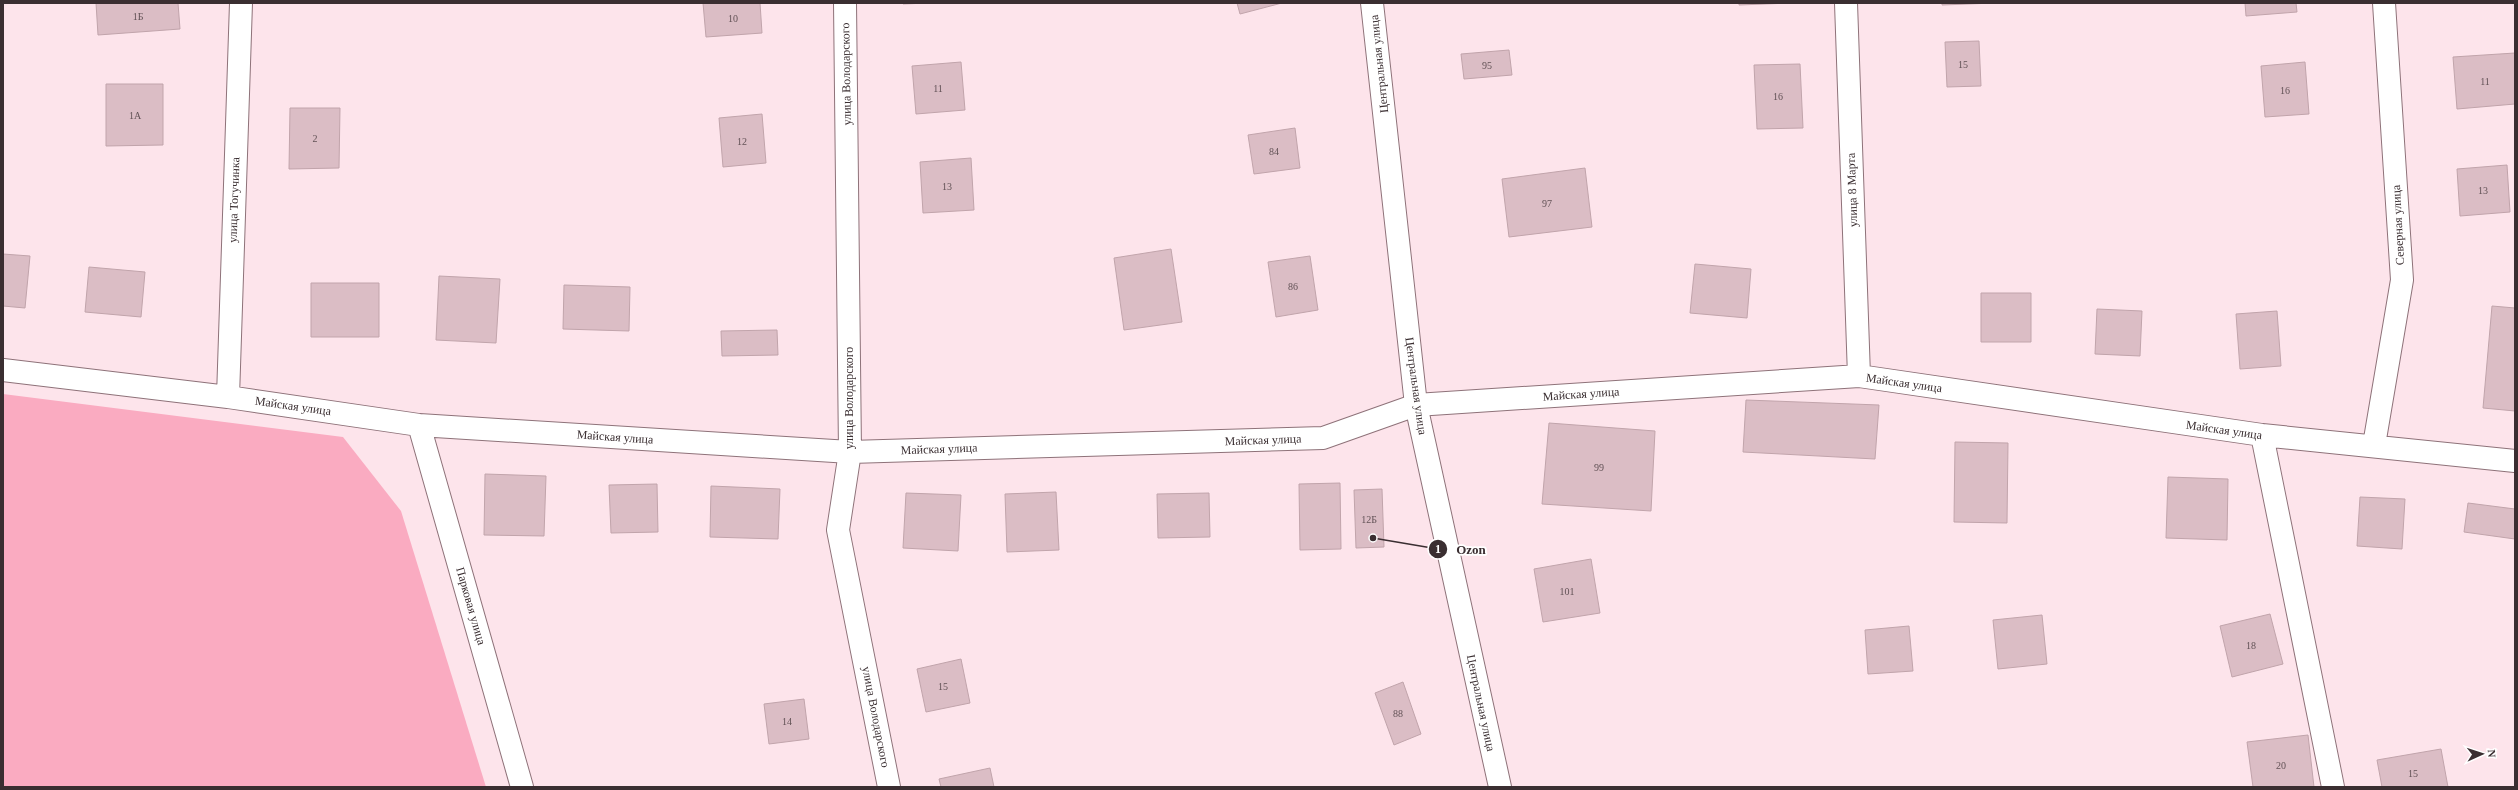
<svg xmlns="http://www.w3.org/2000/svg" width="2518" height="790" font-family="'Times New Roman',serif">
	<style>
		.green { fill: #faabc1 }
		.building { fill: #dbbdc5; stroke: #c1a4ab }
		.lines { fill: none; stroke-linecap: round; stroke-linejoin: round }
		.street-casing { stroke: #8e7279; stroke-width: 24 }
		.secondary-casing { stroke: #8e7279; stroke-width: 24 }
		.street { stroke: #fff; stroke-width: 22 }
		.secondary { stroke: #fff; stroke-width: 22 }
		.labels { text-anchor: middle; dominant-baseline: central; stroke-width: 3.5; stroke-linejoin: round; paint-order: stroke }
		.number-label { font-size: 10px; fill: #625256 }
		.street-label { font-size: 12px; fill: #3a2e31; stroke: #fff }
		.leader { fill: none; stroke: #3a2e31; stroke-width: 1.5 }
		.callout-dot { fill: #3a2e31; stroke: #fff; stroke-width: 1.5 }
		.mark-label { font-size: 12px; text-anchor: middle; font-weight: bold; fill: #fff }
		.callout-label { font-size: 13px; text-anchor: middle; font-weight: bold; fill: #3a2e31; stroke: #fff; stroke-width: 3.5; stroke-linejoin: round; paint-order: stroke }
	</style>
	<rect width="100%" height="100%" fill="#fde4eb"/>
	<path class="green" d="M3,394L343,437L401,511L486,787H3Z"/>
	<path class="building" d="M96,3H178L180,29L98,35Z
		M703,3H760L762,33L706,37Z
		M903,3H928L903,4Z
		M1237,3H1282L1240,14Z
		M1739,3H1791L1739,5Z
		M1942,3H1994L1942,5Z
		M2245,3H2296L2297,12L2246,16Z
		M1979,41L1981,86L1947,87L1945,42Z
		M1509,50L1512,75L1464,79L1461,54Z
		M2515,53V104L2457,109L2453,57Z
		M961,62L965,110L916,114L912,66Z
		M2305,62L2309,114L2265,117L2261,66Z
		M1800,64L1803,128L1757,129L1754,65Z
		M106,84H163V145L106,146Z
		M290,108H340L339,168L289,169Z
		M762,114L766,163L723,167L719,118Z
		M1295,128L1300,168L1254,174L1248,135Z
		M971,158L974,210L923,213L920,162Z
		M2507,165L2510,212L2460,216L2457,169Z
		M1585,168L1592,227L1509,237L1502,179Z
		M1171,249L1182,322L1124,330L1114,258Z
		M3,254L30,256L25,308L3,306Z
		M1310,256L1318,310L1276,317L1268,262Z
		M1695,264L1751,269L1747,318L1690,313Z
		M89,267L145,272L141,317L85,312Z
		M439,276L500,279L496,343L436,340Z
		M311,283H379V337H311Z
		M564,285L630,287L629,331L563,329Z
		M1981,293H2031V342H1981Z
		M2492,306L2515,308V411L2483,408Z
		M2097,309L2142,311L2140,356L2095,354Z
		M2277,311L2281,366L2240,369L2236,314Z
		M777,330L778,355L722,356L721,331Z
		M1746,400L1879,405L1875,459L1743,452Z
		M1549,423L1655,431L1651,511L1542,504Z
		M1955,442L2008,443L2007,523L1954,522Z
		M485,474L546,476L544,536L484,535Z
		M2168,477L2228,479L2227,540L2166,538Z
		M1340,483L1341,549L1300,550L1299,484Z
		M657,484L658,532L611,533L609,485Z
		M711,486L780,489L778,539L710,537Z
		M1382,489L1384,547L1356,548L1354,490Z
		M1056,492L1059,550L1007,552L1005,494Z
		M906,493L961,495L958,551L903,548Z
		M1209,493L1210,537L1158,538L1157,494Z
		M2360,497L2405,499L2402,549L2357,546Z
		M2468,503L2515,509V539L2464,532Z
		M1591,559L1600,613L1543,622L1534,569Z
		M2270,614L2283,664L2232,677L2220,626Z
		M2042,615L2047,664L1998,669L1993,620Z
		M1909,626L1913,671L1868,674L1865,630Z
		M961,659L970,703L926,712L917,669Z
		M1403,682L1421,734L1394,745L1375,693Z
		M804,699L809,739L769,744L764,704Z
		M2308,735L2314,787H2253L2247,742Z
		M2441,749L2448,787H2382L2377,760Z
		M990,768L994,787H941L939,779Z"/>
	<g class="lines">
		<g class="street-casing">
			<path id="street" d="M845,3L850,452L838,530L889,787
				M1846,3L1859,376
				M3,370L228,397L419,425L850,452L1323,438L1416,405L1859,376L2262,435L2515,461
				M228,397L241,3
				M419,425L522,787
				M2262,435L2333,787
				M2374,445L2402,280L2384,3"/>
		</g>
		<g class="secondary-casing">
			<path id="secondary" d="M1372,3L1416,405L1500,787"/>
		</g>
		<use href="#street" class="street"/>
		<use href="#secondary" class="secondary"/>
	</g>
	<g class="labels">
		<g class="number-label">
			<text x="138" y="16">1Б</text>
			<text x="733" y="18">10</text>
			<text x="1963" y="64">15</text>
			<text x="1487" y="65">95</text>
			<text x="2485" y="81">11</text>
			<text x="938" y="88">11</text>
			<text x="2285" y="90">16</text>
			<text x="1778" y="96">16</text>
			<text x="135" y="115">1А</text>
			<text x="315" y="138">2</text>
			<text x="742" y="141">12</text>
			<text x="1274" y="151">84</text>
			<text x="947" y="186">13</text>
			<text x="2483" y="190">13</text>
			<text x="1547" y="203">97</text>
			<text x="1293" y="286">86</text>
			<text x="1599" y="467">99</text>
			<text x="1369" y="519">12Б</text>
			<text x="1567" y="591">101</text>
			<text x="2251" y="645">18</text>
			<text x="943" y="686">15</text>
			<text x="1398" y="713">88</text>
			<text x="787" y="721">14</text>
			<text x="2281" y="765">20</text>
			<text x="2413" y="773">15</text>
		</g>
		<g class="street-label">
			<text transform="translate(1379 64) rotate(-96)">Центральная улица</text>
			<text transform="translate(846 74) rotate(-91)">улица Володарского</text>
			<text transform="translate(1852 190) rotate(-92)">улица 8 Марта</text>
			<text transform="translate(234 200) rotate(-88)">улица Тогучинка</text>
			<text transform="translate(2398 225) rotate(-93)">Северная улица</text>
			<text transform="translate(1904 383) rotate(8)">Майская улица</text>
			<text transform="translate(1416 386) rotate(82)">Центральная улица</text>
			<text transform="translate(1581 394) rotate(-4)">Майская улица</text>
			<text transform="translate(849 398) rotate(-90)">улица Володарского</text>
			<text transform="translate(293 406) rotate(8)">Майская улица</text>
			<text transform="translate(2224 430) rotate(8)">Майская улица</text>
			<text transform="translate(615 437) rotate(4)">Майская улица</text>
			<text transform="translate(1263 440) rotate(-2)">Майская улица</text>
			<text transform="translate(939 449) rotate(-2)">Майская улица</text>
			<text transform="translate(471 606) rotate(74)">Парковая улица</text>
			<text transform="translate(1481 703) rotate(78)">Центральная улица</text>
			<text transform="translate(876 717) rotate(79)">улица Володарского</text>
		</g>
	</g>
	<path class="leader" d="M1373 538L1438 549"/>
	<g class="callout-dot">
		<circle cx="1373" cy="538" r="4"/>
		<circle cx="1438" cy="549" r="10"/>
	</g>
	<g class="mark-label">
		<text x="1438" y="553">1</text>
	</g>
	<g class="callout-label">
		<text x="1471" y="554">Ozon</text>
	</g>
	<rect width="2518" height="790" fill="none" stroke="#3a2e31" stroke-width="8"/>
	<g transform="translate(2482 754) rotate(87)" stroke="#ffffff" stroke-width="3" paint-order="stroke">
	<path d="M0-3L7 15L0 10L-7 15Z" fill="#3a2e31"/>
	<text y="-6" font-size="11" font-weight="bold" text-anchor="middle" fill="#3a2e31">N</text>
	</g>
</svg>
